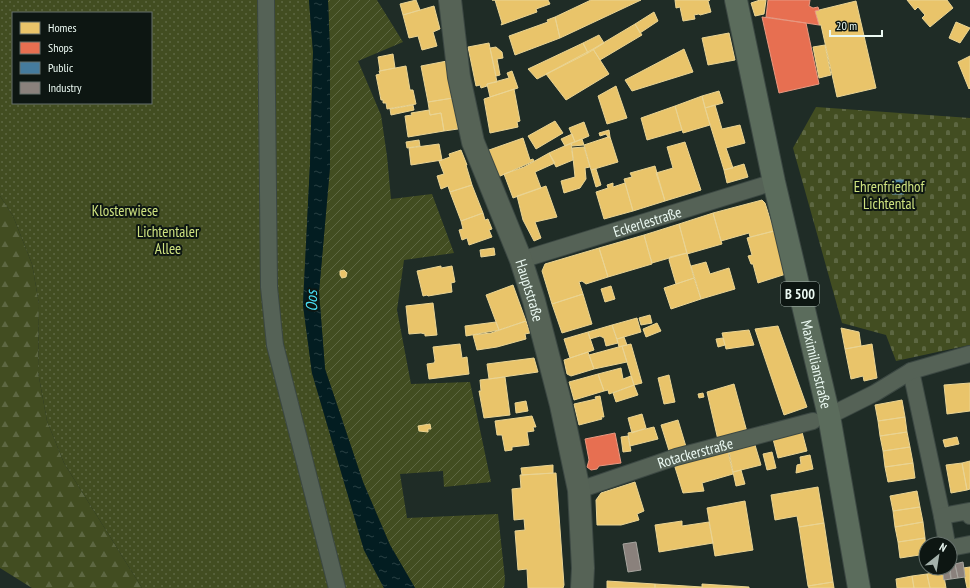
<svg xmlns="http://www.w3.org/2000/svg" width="970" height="588" font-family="'PT Sans Narrow',sans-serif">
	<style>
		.forest { fill: url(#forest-firs) }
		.cemetery { fill: url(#cemetery-stones) }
		.park { fill: url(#park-dots); fill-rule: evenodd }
		.garden { fill: url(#garden-furrows) }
		.water { fill: url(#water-ripples) }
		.homes { fill: #e9c46a; stroke: #ead493 }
		.shops { fill: #e76f51; stroke: #e89881 }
		.public { fill: #457b9d; stroke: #77a1b6 }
		.industry { fill: #8a817c; stroke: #a7a59f }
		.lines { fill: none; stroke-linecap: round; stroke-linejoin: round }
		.street-casing { stroke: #3c4843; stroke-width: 18 }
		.secondary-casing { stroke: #3c4843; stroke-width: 24 }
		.primary-casing { stroke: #3c4843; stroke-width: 24 }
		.street { stroke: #556256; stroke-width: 16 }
		.secondary { stroke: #566356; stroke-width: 22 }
		.primary { stroke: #5b6c5c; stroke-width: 22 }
		.labels { text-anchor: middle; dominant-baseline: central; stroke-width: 4; stroke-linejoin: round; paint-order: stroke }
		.shield { fill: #0d1612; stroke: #a8b5af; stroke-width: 1 }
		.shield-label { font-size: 14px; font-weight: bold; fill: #ebf9f2 }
		.park-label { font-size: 15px; fill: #cfe380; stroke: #0d1612 }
		.street-label { font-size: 15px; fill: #ebf9f2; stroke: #0d1612 }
		.water-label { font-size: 16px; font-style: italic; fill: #49dff6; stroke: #0d1612 }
	</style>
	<defs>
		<pattern id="forest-firs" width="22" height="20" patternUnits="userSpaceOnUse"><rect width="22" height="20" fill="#424d21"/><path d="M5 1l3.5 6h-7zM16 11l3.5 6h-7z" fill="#5d6742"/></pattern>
		<pattern id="cemetery-stones" width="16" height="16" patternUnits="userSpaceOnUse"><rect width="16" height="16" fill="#424d21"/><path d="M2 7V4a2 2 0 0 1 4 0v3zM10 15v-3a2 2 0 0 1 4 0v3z" fill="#5d6742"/></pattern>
		<pattern id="park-dots" width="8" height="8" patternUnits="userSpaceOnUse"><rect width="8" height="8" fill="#424d21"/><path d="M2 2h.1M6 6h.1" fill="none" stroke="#5d6742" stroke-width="1.8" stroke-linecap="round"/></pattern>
		<pattern id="garden-furrows" width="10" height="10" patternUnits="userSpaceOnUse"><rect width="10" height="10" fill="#424d21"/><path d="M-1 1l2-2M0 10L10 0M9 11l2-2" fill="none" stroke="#5d6742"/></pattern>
		<pattern id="water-ripples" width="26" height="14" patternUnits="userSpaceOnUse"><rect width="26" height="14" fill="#031d21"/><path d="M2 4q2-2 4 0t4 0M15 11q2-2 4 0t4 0" fill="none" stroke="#283f42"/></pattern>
	</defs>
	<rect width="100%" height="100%" fill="#1f2c26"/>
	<path class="forest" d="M0,196L13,216L32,264L39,304L38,372L47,421L64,463L142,588H32L0,568Z"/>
	<path class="cemetery" d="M816,107L970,118V345L896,361L886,335L842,323L793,148Z"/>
	<path class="park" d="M0,0H309L313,52L310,164L303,305L312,373L364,550L384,588H142L64,463L47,421L38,372L39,304L32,264L13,216L0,196ZM13,13H151V103H13Z"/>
	<path class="garden" d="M328,0H377L403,42L358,61L381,115L387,156L391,199L432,194L454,253L404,260L397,310L411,384L470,382L491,482L444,487L443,471L400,474L407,518L498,514L505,579L504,588H415L390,545L363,482L325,369L319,292L330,167V52Z"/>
	<path class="water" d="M309,0H328L330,52V167L319,292L325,369L363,482L390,545L415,588H384L364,550L312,373L303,305L310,164L313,52Z"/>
	<path class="homes" d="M416,0L420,10L403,15L400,4Z
		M492,0H548L550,4L536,9L537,12L501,25L502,23L495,0Z
		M591,0H641L560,38L555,17Z
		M675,0H710L708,1L711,12L700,15L699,14L694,15L695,19L683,21L680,7L676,8Z
		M760,0H766L764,14L755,16L751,3Z
		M907,0H947L953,8L930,27L922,18L925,15L918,7L915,10Z
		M856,1L876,88L837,97L821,25H819L815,11Z
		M434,6L440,29L433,32L437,46L422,50L418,36L409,38L403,15Z
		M654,12L658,21L640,33L635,24Z
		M555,17L560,38L515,55L509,36L548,22L547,20Z
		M956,22L970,28L960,43L949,38Z
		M635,24L642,35L600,60L593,49Z
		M729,33L735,60L708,65L702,38Z
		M599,35L604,43L588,53L583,43Z
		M489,43L497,82L487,84V86L481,88L480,85L476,86L468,47Z
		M583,43L588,53L537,79L528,69Z
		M825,45L831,75L819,78L813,47Z
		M496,47L502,52L503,58L497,59L500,75L496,76L490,48Z
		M593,49L609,74L566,100L546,74Z
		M684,49L693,72L632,91L625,80Z
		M393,54L395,68L380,71L378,57Z
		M970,56V88L969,89L958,62Z
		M447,61L453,98L428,102L421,66Z
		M406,66L410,90H413L416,104L387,109L386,103H383V100H381L376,75L380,74L379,71Z
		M512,71L518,88L490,97L487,84L509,78L507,73Z
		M616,86L627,118L607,124L598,96Z
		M514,89L520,121L517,122L518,127L490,133L484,99Z
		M719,91L723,103L705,108L702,96Z
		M702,96L710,125L683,133L675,106Z
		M453,98L458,129L444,131L441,113L430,115L428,102Z
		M413,105L414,110L391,115L390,109Z
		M715,105L722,129L740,125L745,143L726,148L733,168L724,170L705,108Z
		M675,106L682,130L647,140L641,118Z
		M429,110L430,115L441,113L444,131L408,137L405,116L412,115L411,113Z
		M555,121L563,133L536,149L528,136Z
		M584,122L589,136L575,142L569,128Z
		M609,130L610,137H608L606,134L600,136L599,133Z
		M572,134L575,142L565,146L561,139Z
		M608,137H610L618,162L591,170L584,145Z
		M523,138L530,160L533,159L534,161L498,177L489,150Z
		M582,139L584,145L572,146L571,143Z
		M419,140L420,146L407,148L406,142Z
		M685,142L701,190L665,201L656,173L673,168L667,147Z
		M571,143L573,160L556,167L549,153Z
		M439,144L442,160L411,165L409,148Z
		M584,147L590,167L585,168L586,179L580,188L564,193L561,181L575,177L572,148Z
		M461,150L467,165H466L472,185L450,192L448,186L441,189L437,176L444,174L439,161L450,157L449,154Z
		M549,153L555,163L535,172L541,188L513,198L504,174L524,167Z
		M744,164L748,177L727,183L724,170Z
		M655,166L665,201L633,211L624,179L632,177L630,173Z
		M596,169L601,185L596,187L591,170Z
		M613,183V187L625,183L633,211L604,219L596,192L608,188L607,185Z
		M472,185L483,213L461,221L450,192Z
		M546,186L557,217L535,222L541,238L534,241L523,220L517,196Z
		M762,200L765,203L774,231L750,237L749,233L721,241L713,213Z
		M483,213L485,220L488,219L492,229L489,230L492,237L469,245L467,238L462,240L459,230L463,229L461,221Z
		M713,213L722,244L687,254L679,224Z
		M679,224L687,253L652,263L644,235Z
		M774,231L786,274L758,283L753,264H751L748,256L752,255L747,238Z
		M644,235L652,264L608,277L599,248Z
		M494,248L495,255L481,257L480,250Z
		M599,248L608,277L586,284L582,281L579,282L583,294L552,304L542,271L545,264Z
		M687,253L694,278L676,284L669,260L670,257Z
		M706,262L710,274L729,268L735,289L701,299L691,266Z
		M441,266V268L452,266L455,282L451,283L452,292L428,296L427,295L423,296L417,271Z
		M344,270L347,273L346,277L342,278L340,275V271Z
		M694,278L701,299L671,309L664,288Z
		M513,285L526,321L499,330L486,295Z
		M611,286L615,299L605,302L601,289Z
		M583,294L592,324L562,333L552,304Z
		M433,303L437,335L425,336V334L421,333L409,334L406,306Z
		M650,315L652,323L641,325L639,318Z
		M637,318L641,332L617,339L612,325Z
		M526,321L530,333L525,334L526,339L497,347L477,350L473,335L491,333Z
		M496,322L499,330L466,336L465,326Z
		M657,323L661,331L646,337L643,329Z
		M612,325L618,343L606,346L604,338L600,336L590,339L588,332Z
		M778,326L807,407L784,415L755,329Z
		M841,328L859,332L861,346L845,349Z
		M749,330L754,345L726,349L722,333Z
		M588,332L594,350L570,358L564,339Z
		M624,337L627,345L619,347L617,339Z
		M723,338L725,345L718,347L716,339Z
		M460,344L462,358L467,357L469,374L429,379L427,364L434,363L435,361L433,347Z
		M631,344L642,383L634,385L622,346Z
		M872,344L877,378L864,381L863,376L851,379L845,349Z
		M622,346L627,362L594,369L589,355Z
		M588,352L594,369L571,376L567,374L564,360Z
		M534,358L538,372L489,379L487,364Z
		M621,368L623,379L631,376L634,385L609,394L608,390L604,391L598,374Z
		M598,374L604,391L574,400L569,382Z
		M669,375L675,402L664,404L658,378Z
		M505,377L510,415L484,418L479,391H481L480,380Z
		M970,383V411L947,414L944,385Z
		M734,384L747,432L718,440L707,392Z
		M634,385L638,395L616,402L613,393Z
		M703,393L704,397L699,398L698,394Z
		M600,396L604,417H601L602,419L579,425L574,404L596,399L595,397Z
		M902,400L905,417L878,421L875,405Z
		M526,401L528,411L516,413L515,403Z
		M642,414L646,428L632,433L628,418Z
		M532,416L536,427H533L534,431L527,432L529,445L512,447V450L505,451L502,435H497L495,421Z
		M905,417L907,432L880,436L878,421Z
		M678,420L687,450L670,454L661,425Z
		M430,424L431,429H428V432L419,431L418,426Z
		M654,427L658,439L630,446L628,433Z
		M802,432L807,451L778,458L773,439Z
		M907,432L910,447L883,451L880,436Z
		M628,436L631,451L623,452L621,437Z
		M957,437L959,444L945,447L943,440Z
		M755,445L761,465L733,472L729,451Z
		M910,447L913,463L885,467L883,451Z
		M728,451L733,474L702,483L704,491L683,493L674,464Z
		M772,452L776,468L767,470L763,454Z
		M810,455L813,469L796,473L797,465L801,464L800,457Z
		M970,461V489L967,490L962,463Z
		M913,463L915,478L888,482L885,467Z
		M962,463L967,490L951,493L946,465Z
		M553,465V473L522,475L521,468Z
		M741,470L745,484L736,486L733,472Z
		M556,473L564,585L563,588H528L527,569L518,570L515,531L525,530L524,519L514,520L512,489L521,488L520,475Z
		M635,482L644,511L637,514L639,520L621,525H597L596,500L601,493Z
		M818,487L824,523L799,527L797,516L775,520L771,495Z
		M917,491L920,507L893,511L890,496Z
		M745,501L753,550L715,556L707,508Z
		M920,507L923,522L895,527L893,511Z
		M682,521V526L709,522L713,543L659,552L655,525Z
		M923,522L925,538L898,542L895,527Z
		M824,523L833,582L808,586L799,527Z
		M925,538L926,554L900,558L898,542Z
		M970,567V588H967L963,568Z
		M943,571L946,588H930L927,574Z
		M927,574L930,588H914L912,576Z
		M912,576L914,588H897L896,579Z
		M607,581L655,584V588H607Z
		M833,582L834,588H809L808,586Z
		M655,584L702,587V588H655Z
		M702,584L749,587V588H702Z"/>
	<path class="shops" d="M768,0H810L809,6L813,8L818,7L819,10L815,11L819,25L766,17Z
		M762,17L806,23L819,84L779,93Z
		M615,433L621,463L599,466L597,469L591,470L587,467L589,460L585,439Z"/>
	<path class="public" d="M892,180H904V194H892Z"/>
	<path class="industry" d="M636,542L641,570L628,572L623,544Z
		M963,562L965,577L958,578L955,564Z
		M950,564H955L958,578L951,579Z
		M942,568H949L951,579L944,580Z"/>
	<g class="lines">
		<g class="street-casing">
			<g id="street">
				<path d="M266,0L269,287L275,345L337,588"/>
				<path id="s1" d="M521,260L774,182"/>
				<path d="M911,371L942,516"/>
				<path d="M829,416L875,393L911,371L970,354"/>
				<path id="s2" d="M579,490L676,457L813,421"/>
				<path d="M947,544L942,516L969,511L970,516"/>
				<path d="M950,548L970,544"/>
			</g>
		</g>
		<g class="secondary-casing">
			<g id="secondary">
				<path id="s3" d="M450,0L459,77L473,142L521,260L534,301L561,405L579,490L583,568L582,588"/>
			</g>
		</g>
		<g class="primary-casing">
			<g id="primary">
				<path id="s4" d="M736,0L774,182L829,416L859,588"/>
			</g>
		</g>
		<use href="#street" class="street"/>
		<use href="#secondary" class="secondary"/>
		<use href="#primary" class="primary"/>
	</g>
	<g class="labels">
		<rect class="shield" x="781" y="282" width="38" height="24" rx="3"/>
		<g class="shield-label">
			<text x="800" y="294">B 500</text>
		</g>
		<g class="park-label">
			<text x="889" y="186">Ehrenfriedhof<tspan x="889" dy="17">Lichtental</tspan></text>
			<text x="125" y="210">Klosterwiese</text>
			<text x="168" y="231">Lichtentaler<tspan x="168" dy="17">Allee</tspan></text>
		</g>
		<g class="street-label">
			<text stroke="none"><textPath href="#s1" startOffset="132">Eckerlestraße</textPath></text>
			<text stroke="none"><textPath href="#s3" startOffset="303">Hauptstraße</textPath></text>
			<text stroke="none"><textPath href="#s4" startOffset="373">Maximilianstraße</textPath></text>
			<text stroke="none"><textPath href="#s2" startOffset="122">Rotackerstraße</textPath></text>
		</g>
		<g class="water-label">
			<text transform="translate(311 301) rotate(-91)">Oos</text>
		</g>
	</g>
	<rect x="12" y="12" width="140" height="92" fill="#0d1612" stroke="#66716c"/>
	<rect x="20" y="22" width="20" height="12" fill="#e9c46a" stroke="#66716c"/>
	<text x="48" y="32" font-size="12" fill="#ebf9f2">Homes</text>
	<rect x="20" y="42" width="20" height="12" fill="#e76f51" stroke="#66716c"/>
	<text x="48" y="52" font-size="12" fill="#ebf9f2">Shops</text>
	<rect x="20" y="62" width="20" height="12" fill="#457b9d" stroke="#66716c"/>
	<text x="48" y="72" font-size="12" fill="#ebf9f2">Public</text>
	<rect x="20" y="82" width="20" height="12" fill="#8a817c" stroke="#66716c"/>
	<text x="48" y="92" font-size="12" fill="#ebf9f2">Industry</text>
	<g transform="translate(938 556) rotate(30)"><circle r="19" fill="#0d1612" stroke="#66716c"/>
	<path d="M0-3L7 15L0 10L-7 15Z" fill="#a4b1ab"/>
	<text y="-6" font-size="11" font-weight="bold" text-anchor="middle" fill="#ebf9f2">N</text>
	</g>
	<path d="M830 30v6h52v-6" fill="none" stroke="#ebf9f2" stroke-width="2"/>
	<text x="836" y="30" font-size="12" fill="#ebf9f2" stroke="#0d1612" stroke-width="3" paint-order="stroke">20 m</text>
</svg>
